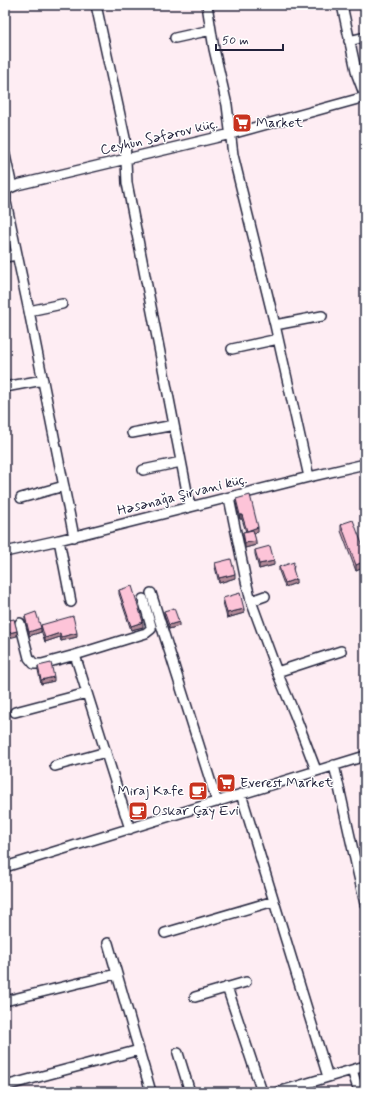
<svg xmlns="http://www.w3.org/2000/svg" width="370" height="1097" font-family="Mynerve,sans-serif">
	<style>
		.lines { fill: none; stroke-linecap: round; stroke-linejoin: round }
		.street-casing { stroke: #22223b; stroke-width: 12 }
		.street { stroke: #fff; stroke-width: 9 }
		.wall { fill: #daa9ba; stroke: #22223b }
		.shaded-wall { fill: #b18997; stroke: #22223b }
		.building { fill: #fdc4d8; stroke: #22223b }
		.labels { text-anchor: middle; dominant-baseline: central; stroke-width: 3; stroke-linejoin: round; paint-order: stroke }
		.poi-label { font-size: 14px; fill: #22223b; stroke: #fff; text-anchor: start }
		.street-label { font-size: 14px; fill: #22223b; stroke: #fff }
	</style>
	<rect width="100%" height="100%" fill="#feedf3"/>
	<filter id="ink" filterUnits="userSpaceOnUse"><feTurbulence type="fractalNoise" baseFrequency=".025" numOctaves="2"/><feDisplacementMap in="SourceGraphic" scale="8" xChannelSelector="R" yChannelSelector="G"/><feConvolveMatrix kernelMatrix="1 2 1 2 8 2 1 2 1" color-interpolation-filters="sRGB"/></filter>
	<g filter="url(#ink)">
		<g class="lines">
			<g class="street-casing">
				<path id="street" d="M96,5L125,138L127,183L190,507
					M207,5L214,49L227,105L233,155L275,325L309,477
					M342,5L357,75L365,96
					M175,38L211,30
					M349,41L365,37
					M5,155L12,187
					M6,192L8,189L17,185L231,134L365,97
					M6,192V202L29,311L74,537
					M5,257L17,255
					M29,311L62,304
					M275,325L322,316
					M232,349L278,339
					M5,387L43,380
					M132,433L174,425
					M143,470L181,462
					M21,498L64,486
					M229,498L246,581L251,601L277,672L295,715L316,770
					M59,540L71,602
					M5,552L59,540L309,477L365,464
					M151,593L217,802
					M251,601L265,596
					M20,623L29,658L34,664H42L75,655L146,633L151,629V626L143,599
					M75,655L130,829
					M277,672L341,651
					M15,712L87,693
					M334,765L365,904
					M55,766L106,752
					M241,794L328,1077
					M5,867L365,756
					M165,933L274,901
					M108,943L151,1092
					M227,987L262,1092
					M195,997L246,982
					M5,1001L116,974
					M178,1053L190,1092
					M352,1070L359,1092
					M5,1086L139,1050
					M278,1092L365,1066"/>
			</g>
			<use href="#street" class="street"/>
		</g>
		<path class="wall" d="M236,499L258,532L254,533L256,545L245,548L243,536V532H246L242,519H240L236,503Z
			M341,524L365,552V567L356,571L341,531Z
			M255,550L274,565L259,569L255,554Z
			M215,563L235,578L219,583L215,567Z
			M294,566L293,570L296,583L285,587L279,571V567Z
			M119,590L143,627L131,630L119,594Z
			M223,598L244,613L227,618L223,602Z
			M164,611L179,626L169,629L164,615Z
			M25,616L41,632L29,636L25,620Z
			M41,625L77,637L61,641L60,637L45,642L41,630Z
			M38,666L54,681L41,684L38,670Z"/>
		<path class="shaded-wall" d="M240,515H242V519H240Z
			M258,527V532L247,535V531Z
			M256,541V545L245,548V543Z
			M274,561V565L259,569V564Z
			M365,561V567L356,571V565Z
			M235,574V578L219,583V578Z
			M296,579V583L285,587V583Z
			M244,609V613L227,618V613Z
			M143,622V627L131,630V626Z
			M179,622V626L169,629V625Z
			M41,628V632L29,636V632Z
			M17,631V636L5,639V634Z
			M60,633V637L45,642V638Z
			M77,633V637L61,641V637Z
			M54,677V681L41,684V680Z"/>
		<path class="building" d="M250,495L258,527L247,531L242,515H240L236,499Z
			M353,520L365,552V561L356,565L341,524Z
			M253,530L256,541L245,543L243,532Z
			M270,546L274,561L259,564L255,550Z
			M231,559L235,574L219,578L215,563Z
			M294,562L293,569L296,579L285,583L279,567Z
			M132,586L143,622L131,626L119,590Z
			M240,593L244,609L227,613L223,598Z
			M174,608L179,622L169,625L164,611Z
			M36,612L41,628L29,632L25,616Z
			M73,616L77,633L61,637L60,633L45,638L41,625Z
			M14,619L17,631L5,634V621Z
			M51,663L54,677L41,680L38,666Z"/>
	</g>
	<defs>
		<g id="supermarket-square" transform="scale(1)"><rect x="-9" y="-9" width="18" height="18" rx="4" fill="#c8321e" stroke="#fff"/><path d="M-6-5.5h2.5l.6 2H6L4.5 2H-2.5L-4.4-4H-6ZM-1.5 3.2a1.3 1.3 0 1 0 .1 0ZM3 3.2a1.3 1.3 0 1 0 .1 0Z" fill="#fff"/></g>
		<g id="cafe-square" transform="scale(1)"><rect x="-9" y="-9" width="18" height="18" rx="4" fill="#c8321e" stroke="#fff"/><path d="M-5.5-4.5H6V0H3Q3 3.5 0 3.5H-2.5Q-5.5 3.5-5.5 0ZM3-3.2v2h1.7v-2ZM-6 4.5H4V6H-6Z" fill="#fff"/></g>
	</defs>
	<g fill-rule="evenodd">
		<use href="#supermarket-square" x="242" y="123"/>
		<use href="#supermarket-square" x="226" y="783"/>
		<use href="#cafe-square" x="198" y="791"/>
		<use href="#cafe-square" x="138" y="811"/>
	</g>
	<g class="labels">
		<g class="poi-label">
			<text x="256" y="123">Market</text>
			<text x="240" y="783">Everest Market</text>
			<text x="184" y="791" text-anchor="end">Miraj Kafe</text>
			<text x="152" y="811">Oskar Çay Evi</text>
		</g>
		<g class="street-label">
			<text transform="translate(159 137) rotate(-13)">Ceyhun Səfərov küç.</text>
			<text transform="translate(182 495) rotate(-14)">Həsənağa Şirvani küç.</text>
		</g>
	</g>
	<rect width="370" height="1097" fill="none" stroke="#fff" stroke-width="20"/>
	<rect x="10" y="10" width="350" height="1077" fill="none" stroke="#22223b" stroke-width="1.5" filter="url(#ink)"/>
	<path d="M216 44v6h67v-6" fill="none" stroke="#22223b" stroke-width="2"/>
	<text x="222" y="44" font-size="12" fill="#22223b" stroke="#ffffff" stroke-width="3" paint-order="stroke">50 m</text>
</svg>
